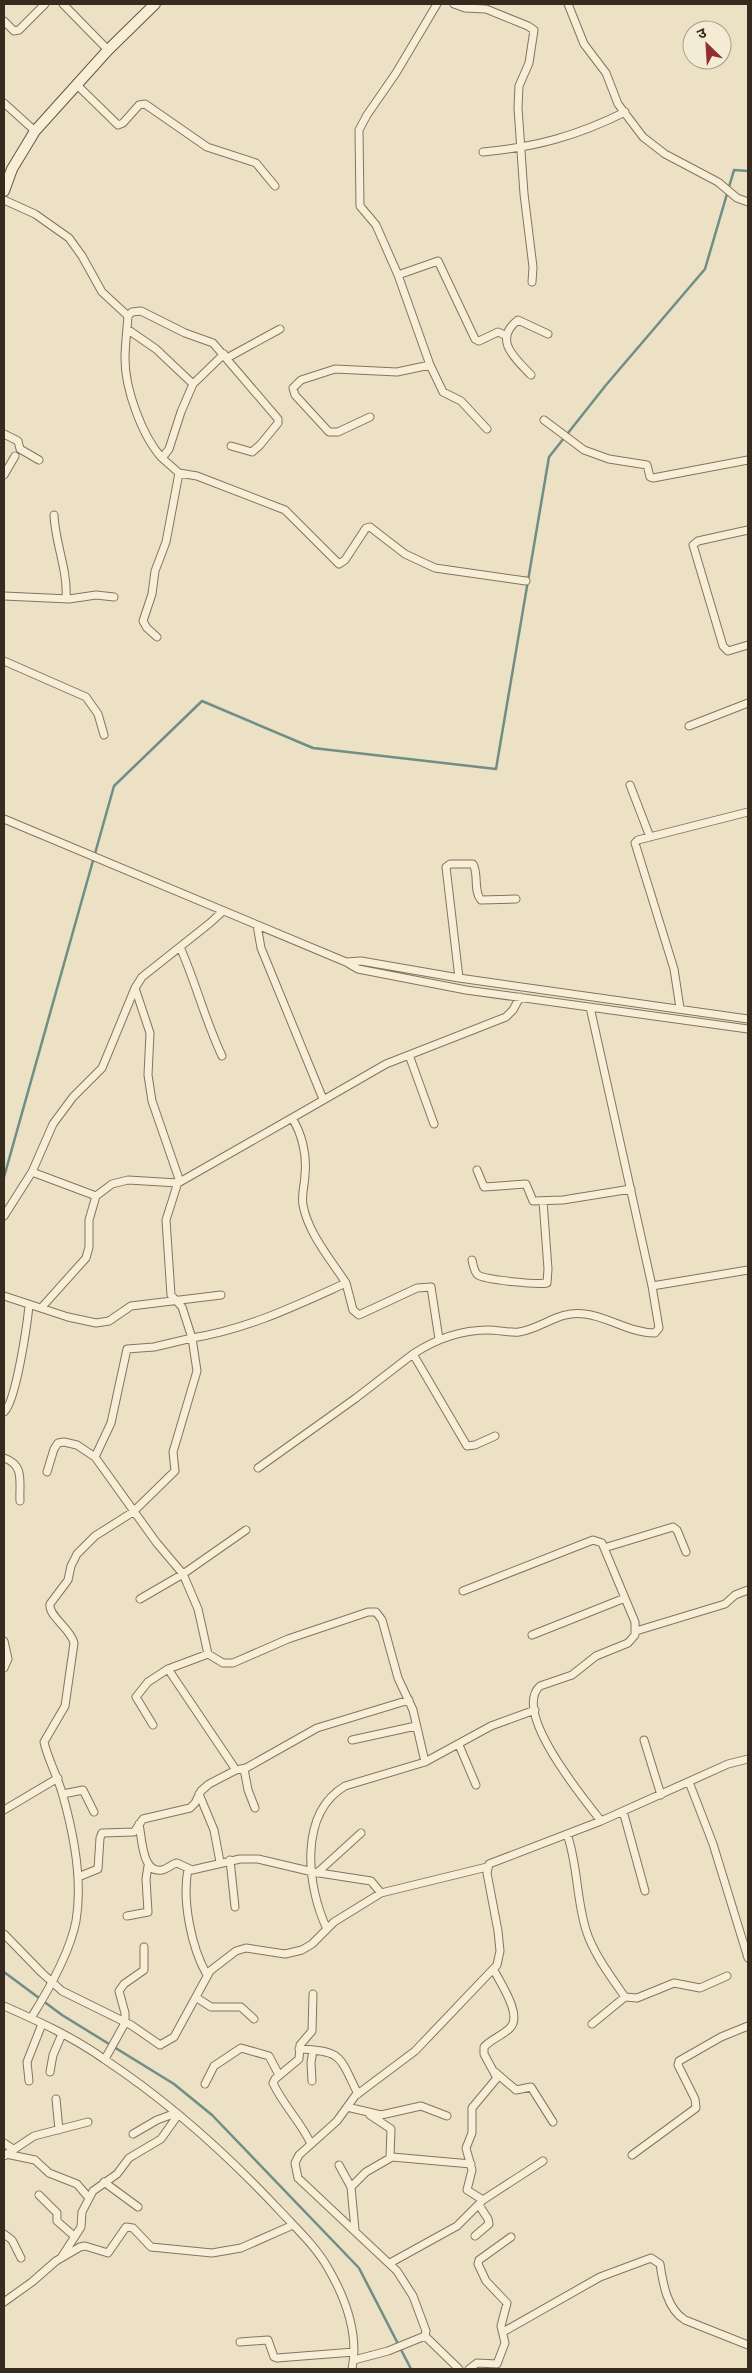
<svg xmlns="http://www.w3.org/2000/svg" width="752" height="2373" font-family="'Source Serif 4','Noto Sans Devanagari',serif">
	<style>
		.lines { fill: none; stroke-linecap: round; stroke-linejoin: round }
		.stream { stroke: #6e8e86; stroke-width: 2.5 }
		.street-casing { stroke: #87735c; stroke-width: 9 }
		.secondary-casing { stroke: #69543f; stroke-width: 12 }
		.street { stroke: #f7eed8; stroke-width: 7 }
		.secondary { stroke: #f7eed8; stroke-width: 10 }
	</style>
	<rect width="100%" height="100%" fill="#ece1c5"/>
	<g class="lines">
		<path class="stream" d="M4,1177L114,786L202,701L313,748L496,769L549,457L606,385L705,269L734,170L748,171
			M4,1972L62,2015L174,2084L212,2115L359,2268L411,2369"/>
		<g class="street-casing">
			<path id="street" d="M63,4L108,50
				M454,4L465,8L486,9L528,26L534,30L529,63L519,86L518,108L524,194L533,267L532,282
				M568,4L584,44L606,73L618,104L643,137L665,154L718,182L737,198L748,202
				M4,21L14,31L19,30L45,4
				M77,85L118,125L123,123L139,105L145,104L207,147L256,163L275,186
				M4,103L35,131
				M483,152C536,147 577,136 625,112
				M4,200L35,214L69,238L82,256L102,292L128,316
				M398,275L376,225L360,206L359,130L367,115L396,73L437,4
				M127,329L156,349L193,384L224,354
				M227,358L280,329
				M531,375C516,359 492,340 518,320L548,334
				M193,384L181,412L169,449L162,458C142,436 125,389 125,359C125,345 127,330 128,316L132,312L141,311L185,333L213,343L278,419V423L260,445L252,452L231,446
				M370,417L338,432H329L295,395L293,388L301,380L335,369L397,372L430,365
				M544,420L584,450L609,459L647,465L650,477L653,478L748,460
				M487,429L461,401L443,392L430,365L398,275L438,261L475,339L479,341L498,332L507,336
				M4,434L18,441L20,449L39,460
				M162,458L179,473L197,476L285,510L339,564L345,560L366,528L370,527L405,554L435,568L526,581
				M4,475L15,456
				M54,515C55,543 68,570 66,598
				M748,530L698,541L693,545L723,646L728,651L748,645
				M4,596L69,599L96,595L114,597
				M157,637L147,628L143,621L152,594L155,571L166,542L179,473
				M4,661L86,697L98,714L104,735
				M689,726L748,703
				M630,785L650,837
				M4,819L346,962L358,969L466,990L748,1029
				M257,925L261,948L323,1099
				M180,947C196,983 205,1020 222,1056
				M346,962L361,961L459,978L748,1019
				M459,978L446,867L450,864H473C479,874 473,891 481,900L516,899
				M590,1007L652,1286L748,1270
				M680,1008L674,969L635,843L638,840L748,812
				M409,1055L434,1124
				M292,1118L386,1064L506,1017L513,1010L520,997
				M477,1170L484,1187L526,1184L533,1201L563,1200L631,1189
				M4,1216L32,1172L53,1124L73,1097L102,1068L135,988L142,977L210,923L223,911
				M472,1260C473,1264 474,1272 478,1275C486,1280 538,1285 547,1283L548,1269L543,1201
				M346,1283L353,1310L359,1315L417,1288L431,1287L439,1339
				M4,1296L68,1317L96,1323L109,1321L131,1306L221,1295
				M42,1307L86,1258L89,1247V1220L96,1196
				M4,1412C16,1402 27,1325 29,1306
				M495,1436L475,1445L467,1446L413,1354C436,1339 461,1330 488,1330C499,1330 509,1333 519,1332C543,1328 559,1310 585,1314C609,1317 630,1333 655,1333L659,1328L652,1286
				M95,1457L111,1423L127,1349L154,1347L192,1338L182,1307L171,1295L166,1220L179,1179L152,1101L148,1075L150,1033L135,988
				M4,1458C25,1465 19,1482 20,1501
				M258,1468L356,1398L413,1354
				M47,1472L54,1449L58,1443L64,1442L77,1445L95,1457L156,1542L183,1574L198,1609L208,1654L223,1663H233L288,1639L368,1612H376L382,1620L398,1678L413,1710L425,1762
				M604,1548L673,1527L677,1530L686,1552
				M463,1591L593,1540L602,1543L635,1622V1635L628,1643L596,1656L572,1675L540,1686C511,1712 585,1800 601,1821
				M140,1599L183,1574L246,1530
				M636,1631L725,1604L735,1595L748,1590
				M532,1635L625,1598
				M4,1641L8,1659L4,1668
				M168,1669L208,1654
				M153,1725L136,1697L148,1682L168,1669L236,1770
				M352,1740L416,1726
				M644,1740L661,1795
				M459,1745L476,1785
				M244,1769L248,1790L255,1808
				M689,1782L713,1844L748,1958
				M63,1794L83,1790L94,1812
				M199,1794L214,1830L220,1862
				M4,1810L58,1778
				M623,1811L645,1891
				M139,1824C142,1838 142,1874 162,1870C168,1869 171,1864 177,1863L192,1870L240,1859H258L313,1872L371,1881L381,1893
				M567,1834C578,1865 576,1898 586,1930C593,1953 611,1977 625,1997L637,1998L674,1983L700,1988L727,1976
				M230,1860L235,1907
				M188,1869C182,1900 191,1947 207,1975
				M317,1873L361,1833
				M78,1877L98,1869L100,1838L102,1833L134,1832L143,1819L190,1808L195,1803L201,1791L209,1784L236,1770L246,1768L317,1728L409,1700
				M127,1916L148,1912L146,1879L148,1866
				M327,1929C307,1887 298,1814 345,1786L425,1762L491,1726L535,1710
				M4,1934L42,1973L62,1991L131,2025L160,2045L174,2037L210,1971L236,1951L246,1948L285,1954L302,1950L312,1944L334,1922L381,1893L487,1867
				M197,1998L211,2007H241L254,2019
				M4,2006C38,2021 73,2037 104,2059C169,2102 229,2156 282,2213C298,2230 316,2247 328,2268C346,2299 359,2334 352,2369
				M31,2018C48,1991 70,1952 76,1921C83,1880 74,1835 63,1796C58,1777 48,1760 44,1742L65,1706L74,1643C71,1629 48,1616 50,1604L68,1580L71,1566L77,1554L95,1536L133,1512L175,1471L173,1452L197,1371L192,1338C248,1329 295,1306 346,1283C331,1260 308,1233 303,1205C301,1195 305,1184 305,1174C307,1155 302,1134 292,1118L178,1183L128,1180L112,1184L96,1196L32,1172
				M592,2024L625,1997
				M299,2049C343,2051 339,2056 358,2094
				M105,2059L125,2023V2013L119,1991L124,1984L144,1970V1947
				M50,2072L53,2055L62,2034
				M495,2072L516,2090L531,2087L553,2122
				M29,2081L27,2062L42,2024
				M312,2081L311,2063L313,2050
				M205,2084L214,2066L241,2048L269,2056L279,2075
				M56,2099L59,2130
				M347,2107L381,2115L421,2106L447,2116
				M370,2115L391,2129L390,2158
				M133,2134L157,2120L176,2113
				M4,2143L13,2149
				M311,2144C301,2122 283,2105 273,2083L275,2079L299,2059L300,2045L312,2031L313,1994
				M6,2154L35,2160L49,2173L77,2184L89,2198
				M632,2155L696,2108L695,2099L678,2065L679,2061L721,2037L748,2026
				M4,2156L34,2136L88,2122
				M339,2165L351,2187L355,2230
				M104,2182L138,2207
				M351,2187L366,2172L392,2157L471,2164
				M39,2195L57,2213V2221L74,2236
				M483,2200L467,2190L472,2170L466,2148L472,2133V2108L497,2078L484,2054V2047C491,2039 502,2036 510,2028C523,2015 500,1983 494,1970
				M4,2234L12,2240L21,2258
				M475,2236L489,2224L488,2219L479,2205
				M61,2258L81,2227L82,2212L93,2191L117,2174L129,2158L161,2139L178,2115
				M390,2263L457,2226L483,2200L543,2161
				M4,2302L32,2282L56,2261L80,2247L85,2246L108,2253L126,2227L133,2228L151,2247L212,2253L241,2248L293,2225
				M503,2332L600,2277L651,2258L660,2264C663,2284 667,2309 685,2320L748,2345
				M240,2342L268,2340L274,2357L277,2358L354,2352
				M354,2360L388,2351L425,2336
				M459,2369L425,2336L426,2331L413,2296L397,2271L298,2178L295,2163L299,2155L337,2121L355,2096L415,2051L497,1965L500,1951L498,1931L487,1873L489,1864L601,1821L728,1764L748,1759
				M469,2369L477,2363L497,2364L505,2343L501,2326L507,2303L486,2281L478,2264L479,2260L511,2237"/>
		</g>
		<g class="secondary-casing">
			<path id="secondary" d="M4,191L12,169L35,131L108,50L155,4"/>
		</g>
		<use href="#street" class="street"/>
		<use href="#secondary" class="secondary"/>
	</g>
	<rect width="752" height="2373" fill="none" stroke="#372b1f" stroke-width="10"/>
	<g transform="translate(707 45) rotate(335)"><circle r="24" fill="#f4ebd4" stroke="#a89e8c"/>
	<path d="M0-4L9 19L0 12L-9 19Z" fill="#932e2f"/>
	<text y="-8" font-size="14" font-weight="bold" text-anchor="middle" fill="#372b1f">उ</text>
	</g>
</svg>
